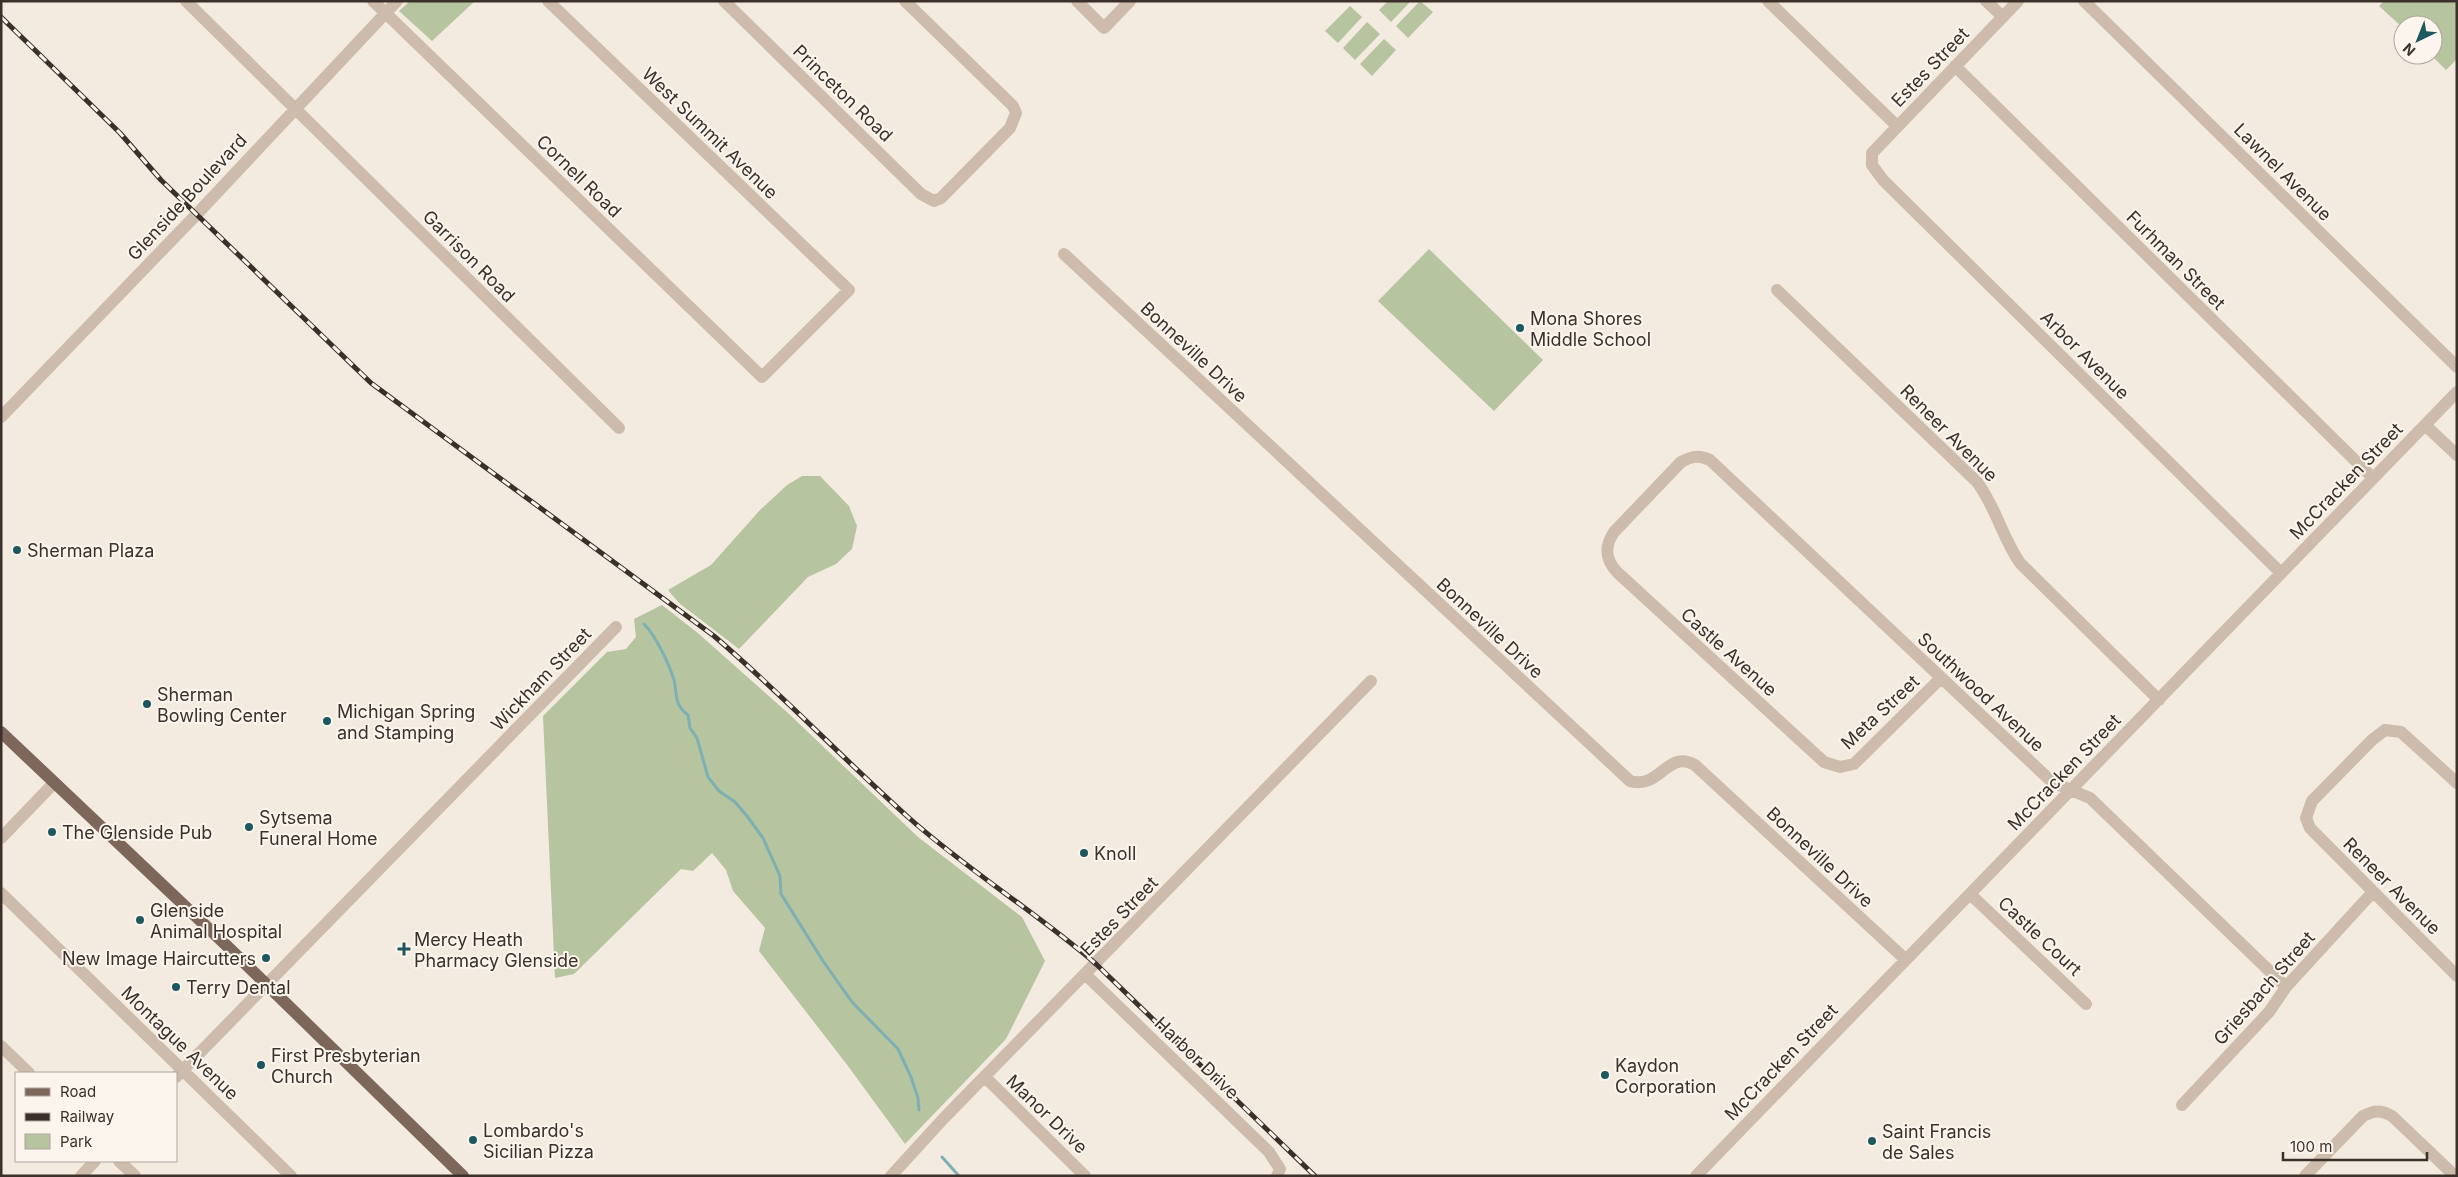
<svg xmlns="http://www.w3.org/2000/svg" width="2458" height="1177" font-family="Inter,sans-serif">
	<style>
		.green { fill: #b6c49f }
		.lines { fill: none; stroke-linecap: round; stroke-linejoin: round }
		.stream { stroke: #7dafb3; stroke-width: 3 }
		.minor { stroke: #cdbcab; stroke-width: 12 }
		.major { stroke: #7d675b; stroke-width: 12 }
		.rail-casing { stroke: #3b302a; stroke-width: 5 }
		.rail { stroke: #fbf5ed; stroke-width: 3; stroke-dasharray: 9; stroke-linecap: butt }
		.poi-dot { fill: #1d585f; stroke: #fbf5ed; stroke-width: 2 }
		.labels { text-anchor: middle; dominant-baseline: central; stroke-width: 4; stroke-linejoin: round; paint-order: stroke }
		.street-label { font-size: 18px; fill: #3b302a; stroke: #fbf5ed }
		.poi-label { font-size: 18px; fill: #3b302a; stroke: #fbf5ed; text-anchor: start }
	</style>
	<rect width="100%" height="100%" fill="#f4ebe0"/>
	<path class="green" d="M410,1H475L432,41L399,11Z
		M1388,1H1411L1391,22L1379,10Z
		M1420,1L1433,12L1408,38L1396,26Z
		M2384,1H2457V59L2446,70L2431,55H2433V25H2403V28L2379,6Z
		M1350,6L1362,17L1338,43L1325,31Z
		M1367,22L1380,34L1355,60L1343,48Z
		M1384,39L1396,50L1372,76L1360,64Z
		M1429,249L1543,360L1494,411L1378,301Z
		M802,476H820L849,506L857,526L852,549L836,564L808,577L739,649L679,603L668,590L711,565L760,510L787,485Z
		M662,605L699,634L788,713L918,837L1022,917L1045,961L1006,1039L905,1144L848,1066L759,951L765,928L733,891L726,870L712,853L693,871L681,869L574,974L555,978L543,716L607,652L626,649L636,637L634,619Z"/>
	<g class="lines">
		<path class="stream" d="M644,624C656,636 669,664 674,680C678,696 673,703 688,715L690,728L697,738L708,777L719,791L735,802L747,816L763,838L780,876L781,894L823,961L852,1002L898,1049L911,1077L918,1098L919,1110
			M942,1157L959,1176"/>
		<path class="minor" d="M186,1L619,428
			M373,1L762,377L849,290L548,1
			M724,1L921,194L934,201L941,198L1010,128L1016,113L1013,106L905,1
			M1077,1L1104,28L1130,1
			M1768,1L1897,126
			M1986,1L2003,17
			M2018,1L1876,149L1872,153V165L1883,180L2281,573
			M2084,1L2457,367
			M1955,66L2373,478
			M1064,254L1630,781C1660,790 1667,749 1695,765L1905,959
			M1777,290L1977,482C1997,509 2001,535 2020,563L2159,700
			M1,417L196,215L397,1
			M2425,425L2457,455
			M1941,678L1854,764L1840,767L1824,762L1617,572C1605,559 1604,547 1614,532L1681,462C1692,456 1699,455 1710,460L2052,782L2090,798L2286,987
			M2457,783L2401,732L2385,730L2372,740L2312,801L2306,818L2310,828L2457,976
			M1,838L54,783
			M1,893L291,1176
			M1970,894L2086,1004
			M1086,975L1269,1152L1280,1169L1277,1176
			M1,1046L29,1073
			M176,1077L616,627
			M985,1077L1085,1176
			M2182,1105L2269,1012L2286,987L2372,893
			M119,1161L135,1176
			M81,1176L95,1161
			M891,1176L944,1118L1371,681
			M1696,1176L2457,392
			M2305,1176L2363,1116C2375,1110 2381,1110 2392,1116L2455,1176"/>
		<path class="major" d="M1,732L226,945L463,1176"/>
		<g class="rail-casing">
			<path id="rail" d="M1,17L120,133L161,180L371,383L714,636C782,694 842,758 908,817C967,870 1036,912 1096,964L1315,1176"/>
		</g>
		<use href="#rail" class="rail"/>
	</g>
	<g class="poi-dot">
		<circle cx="1520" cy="328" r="5"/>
		<circle cx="17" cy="550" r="5"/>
		<circle cx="147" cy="704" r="5"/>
		<circle cx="327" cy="721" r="5"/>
		<circle cx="249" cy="827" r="5"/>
		<circle cx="52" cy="832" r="5"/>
		<circle cx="1084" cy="853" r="5"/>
		<circle cx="140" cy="920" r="5"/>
		<path d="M401.5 941.5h5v5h5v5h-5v5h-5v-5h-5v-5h5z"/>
		<circle cx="266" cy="958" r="5"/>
		<circle cx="176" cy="987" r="5"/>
		<circle cx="261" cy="1065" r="5"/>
		<circle cx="1605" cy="1075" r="5"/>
		<circle cx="473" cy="1140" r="5"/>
		<circle cx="1872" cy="1141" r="5"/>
	</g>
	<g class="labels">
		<g class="street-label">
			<text transform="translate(1930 67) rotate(-46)">Estes Street</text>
			<text transform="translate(843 93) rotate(44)">Princeton Road</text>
			<text transform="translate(710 133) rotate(44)">West Summit Avenue</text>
			<text transform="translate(2283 172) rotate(45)">Lawnel Avenue</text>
			<text transform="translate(579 176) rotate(44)">Cornell Road</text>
			<text transform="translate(187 197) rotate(-47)">Glenside Boulevard</text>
			<text transform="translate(469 256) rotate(45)">Garrison Road</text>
			<text transform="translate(2176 260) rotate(45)">Furhman Street</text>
			<text transform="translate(1194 352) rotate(43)">Bonneville Drive</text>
			<text transform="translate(2085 355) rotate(45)">Arbor Avenue</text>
			<text transform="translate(1949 433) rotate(45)">Reneer Avenue</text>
			<text transform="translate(2346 481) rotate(-46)">McCracken Street</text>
			<text transform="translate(1490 628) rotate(43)">Bonneville Drive</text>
			<text transform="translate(1729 652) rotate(42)">Castle Avenue</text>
			<text transform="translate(541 679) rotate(-46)">Wickham Street</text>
			<text transform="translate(1981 692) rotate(43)">Southwood Avenue</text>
			<text transform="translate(1880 712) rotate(-43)">Meta Street</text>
			<text transform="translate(2064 772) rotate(-46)">McCracken Street</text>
			<text transform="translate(1820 857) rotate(43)">Bonneville Drive</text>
			<text transform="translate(2392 886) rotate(45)">Reneer Avenue</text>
			<text transform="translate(1119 916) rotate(-46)">Estes Street</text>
			<text transform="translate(2040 936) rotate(43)">Castle Court</text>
			<text transform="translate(2264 988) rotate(-49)">Griesbach Street</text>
			<text transform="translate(180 1043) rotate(44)">Montague Avenue</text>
			<text transform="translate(1197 1058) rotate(44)">Harbor Drive</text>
			<text transform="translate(1781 1062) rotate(-46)">McCracken Street</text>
			<text transform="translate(1047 1114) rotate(44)">Manor Drive</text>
		</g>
		<g class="poi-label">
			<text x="1530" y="318">Mona Shores<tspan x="1530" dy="21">Middle School</tspan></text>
			<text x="27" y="550">Sherman Plaza</text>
			<text x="157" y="694">Sherman<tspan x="157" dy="21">Bowling Center</tspan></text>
			<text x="337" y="711">Michigan Spring<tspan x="337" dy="21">and Stamping</tspan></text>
			<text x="259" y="817">Sytsema<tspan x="259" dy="21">Funeral Home</tspan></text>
			<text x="62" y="832">The Glenside Pub</text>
			<text x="1094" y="853">Knoll</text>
			<text x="150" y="910">Glenside<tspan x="150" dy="21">Animal Hospital</tspan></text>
			<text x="414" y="939">Mercy Heath<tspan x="414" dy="21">Pharmacy Glenside</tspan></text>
			<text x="256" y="958" text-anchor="end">New Image Haircutters</text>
			<text x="186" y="987">Terry Dental</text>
			<text x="271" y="1055">First Presbyterian<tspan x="271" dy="21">Church</tspan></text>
			<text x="1615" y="1065">Kaydon<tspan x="1615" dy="21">Corporation</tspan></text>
			<text x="483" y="1130">Lombardo's<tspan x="483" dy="21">Sicilian Pizza</tspan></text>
			<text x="1882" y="1131">Saint Francis<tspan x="1882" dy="21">de Sales</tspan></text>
		</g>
	</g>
	<rect width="2458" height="1177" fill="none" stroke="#3b302a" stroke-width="5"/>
	<rect x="15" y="1072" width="162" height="90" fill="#fbf5ed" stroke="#aea69f"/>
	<rect x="25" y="1088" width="25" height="8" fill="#7d675b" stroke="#aea69f"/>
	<text x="60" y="1097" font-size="15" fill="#3b302a">Road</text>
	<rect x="25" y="1113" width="25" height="8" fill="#3b302a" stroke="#aea69f"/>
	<text x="60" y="1122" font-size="15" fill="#3b302a">Railway</text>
	<rect x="25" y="1134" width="25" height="15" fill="#b6c49f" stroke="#aea69f"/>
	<text x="60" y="1147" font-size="15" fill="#3b302a">Park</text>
	<g transform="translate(2418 40) rotate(223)"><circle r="24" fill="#fbf5ed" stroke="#aea69f"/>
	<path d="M0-4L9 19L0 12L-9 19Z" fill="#1d585f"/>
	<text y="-8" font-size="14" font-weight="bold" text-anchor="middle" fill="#3b302a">N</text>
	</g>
	<path d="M2283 1152v8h144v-8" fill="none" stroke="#3b302a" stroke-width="2.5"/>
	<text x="2290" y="1152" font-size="15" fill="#3b302a" stroke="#fbf5ed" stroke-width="4" paint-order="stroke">100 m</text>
</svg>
